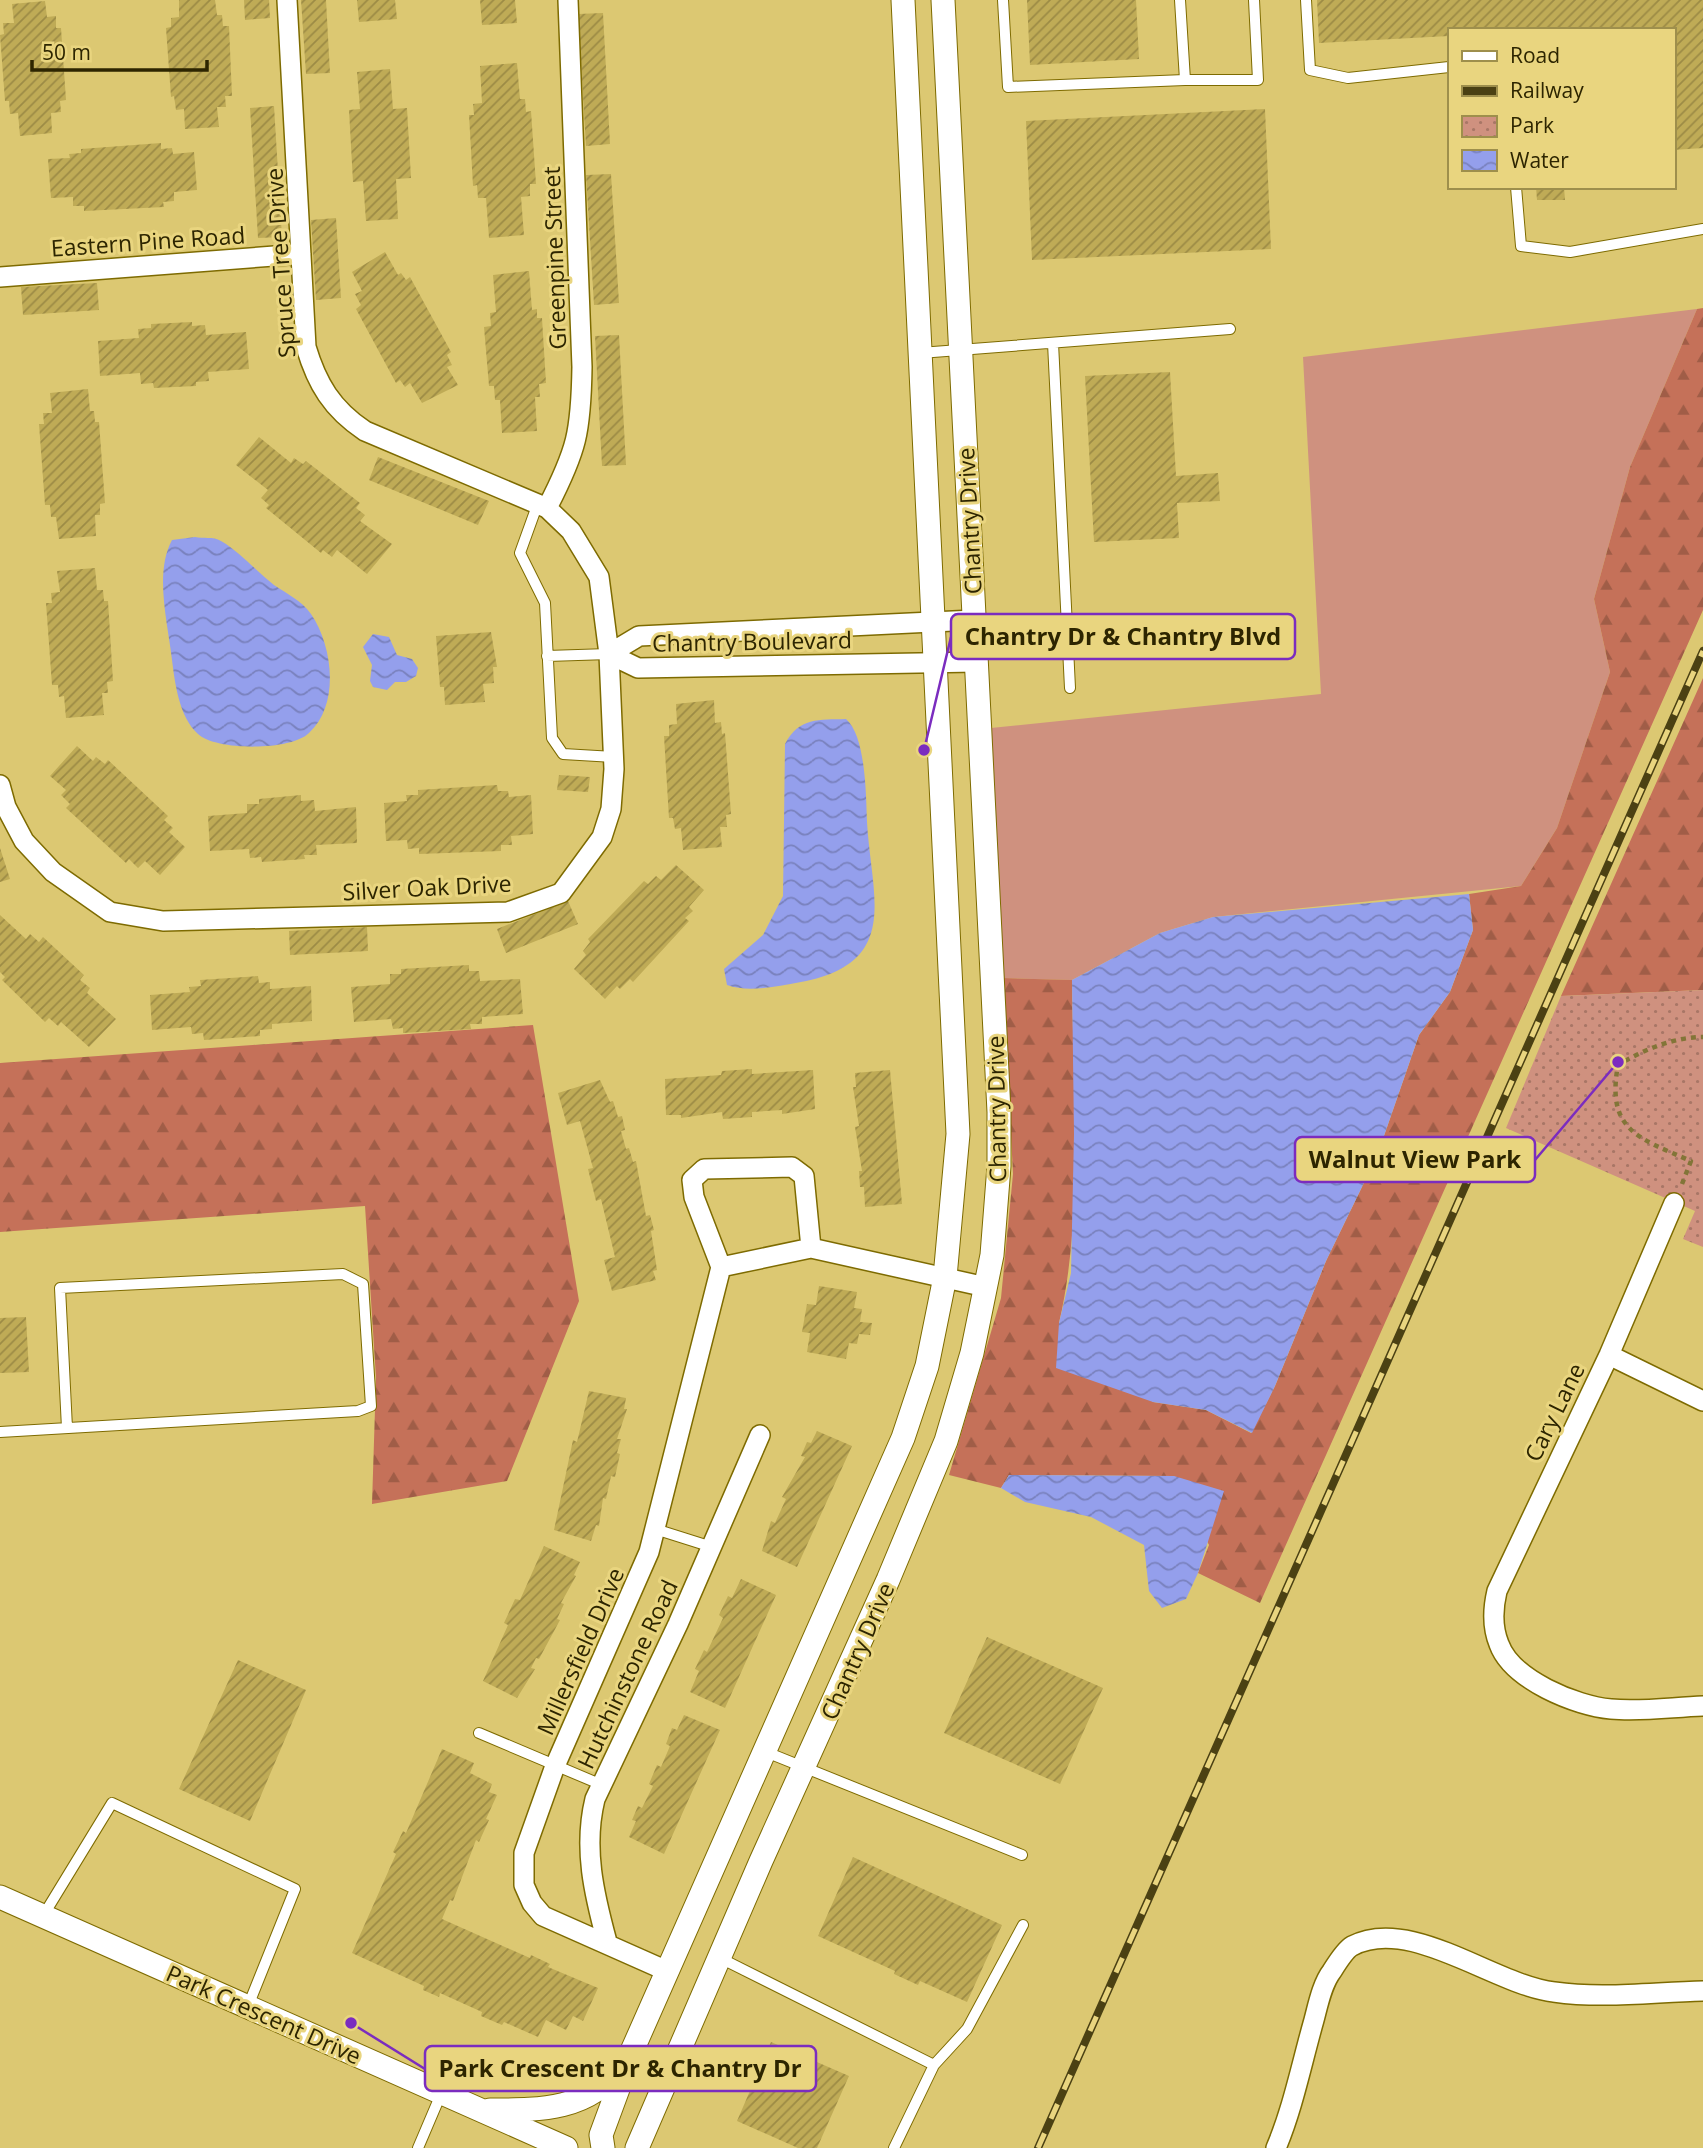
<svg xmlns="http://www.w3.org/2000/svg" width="1703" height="2148" font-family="'Open Sans',sans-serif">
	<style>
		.grass { fill: #cf917f }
		.forest { fill: url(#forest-firs) }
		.park { fill: url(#park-dots) }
		.water { fill: url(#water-waves) }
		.building { fill: url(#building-hatch) }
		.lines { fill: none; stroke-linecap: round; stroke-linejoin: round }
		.service-casing { stroke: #7e6b01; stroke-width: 12 }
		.minor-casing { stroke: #7e6b01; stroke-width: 22 }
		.tertiary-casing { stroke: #7e6b01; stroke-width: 25 }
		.path { stroke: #827538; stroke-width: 4.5; stroke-dasharray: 5 5; stroke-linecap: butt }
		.service { stroke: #fff; stroke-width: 10 }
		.minor { stroke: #fff; stroke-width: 19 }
		.tertiary { stroke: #fff; stroke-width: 23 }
		.rail-casing { stroke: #4b4113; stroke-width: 8 }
		.rail { stroke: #e9d57f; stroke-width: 5; stroke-dasharray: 16; stroke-linecap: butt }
		.labels { text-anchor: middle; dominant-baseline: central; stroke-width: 6; stroke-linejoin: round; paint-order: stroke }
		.street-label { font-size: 23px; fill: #2d2500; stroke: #e9d57f }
		.leader { fill: none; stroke: #7b2cbf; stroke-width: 2.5 }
		.callout-dot { fill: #7b2cbf; stroke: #e9d57f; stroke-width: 2.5 }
		.callout { fill: #e9d57f; stroke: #7b2cbf; stroke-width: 2.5 }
		.callout-label { font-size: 24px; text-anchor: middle; font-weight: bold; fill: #2d2500 }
	</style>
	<defs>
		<pattern id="forest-firs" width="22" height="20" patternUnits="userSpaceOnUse" patternTransform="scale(1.75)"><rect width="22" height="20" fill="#c57159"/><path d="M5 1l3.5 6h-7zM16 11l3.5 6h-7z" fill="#a05d47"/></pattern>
		<pattern id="park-dots" width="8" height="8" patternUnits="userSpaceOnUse" patternTransform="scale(1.75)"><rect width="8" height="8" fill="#cf917f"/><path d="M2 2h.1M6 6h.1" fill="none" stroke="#a87666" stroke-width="1.8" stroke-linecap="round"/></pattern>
		<pattern id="water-waves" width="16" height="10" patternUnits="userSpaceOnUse" patternTransform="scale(1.75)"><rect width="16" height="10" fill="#949fec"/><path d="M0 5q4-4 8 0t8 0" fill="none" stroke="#7981bd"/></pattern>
		<pattern id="building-hatch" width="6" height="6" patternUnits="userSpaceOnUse" patternTransform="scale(1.75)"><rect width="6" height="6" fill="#bfab56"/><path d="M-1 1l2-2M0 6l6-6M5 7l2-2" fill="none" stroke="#9c8b45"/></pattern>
	</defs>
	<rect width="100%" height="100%" fill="#dcc872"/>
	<path class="grass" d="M1697,309L1630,467L1594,599L1610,672L1557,828L1521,886L1213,917L1160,933L1072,980L1003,978L991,728L1321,694L1303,357Z"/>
	<path class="forest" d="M1703,308V610L1260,1603L1198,1573L1209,1545L1174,1476L1009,1475L1001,1488L949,1475L1001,1298L1013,1174L1003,978L1072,980C1073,1090 1084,1216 1059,1323L1153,1402L1206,1410L1251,1433L1275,1386L1326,1261L1377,1156L1419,1035L1450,992L1473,930L1469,894L1521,886L1557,828L1610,672L1594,599L1630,467L1697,309Z
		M1703,678V990L1561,996Z
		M533,1025L579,1301L507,1481L372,1504L376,1378L365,1206L0,1232V1063Z"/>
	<path class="park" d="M1703,990V1247L1683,1239L1695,1211L1506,1128L1561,996Z"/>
	<path class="water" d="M195,537C203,539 213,536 221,541C240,552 256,571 274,585C287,594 301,600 311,614C333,646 340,705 309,733C291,751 216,751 198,734C179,717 175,683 172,660C168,624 154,573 172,540Z
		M373,634L389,637L397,655L412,659L418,668L416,676L406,682H395L387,690L373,687L370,681L372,665L363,647Z
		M846,719C866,736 866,796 867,822C871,896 902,963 801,982C778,986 749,993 727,985L724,969L763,935L783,896L785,744C799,717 819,720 846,719Z
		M1469,894L1473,930L1450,992L1419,1035L1377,1156L1326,1261L1275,1386L1252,1433L1206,1410L1153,1402L1056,1368L1059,1323L1071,1273L1074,1134L1072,980L1160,933L1213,917Z
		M1009,1475L1174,1476L1224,1491L1198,1573L1186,1599L1162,1608L1149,1591L1144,1545L1091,1517L1025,1502L1001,1488Z"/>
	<path class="building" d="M179,0H215L217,15H222L223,26H229L232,96H225L226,107H217L219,127L185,129L184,109L176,110L174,96L171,97L166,28L171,27V18L179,17Z
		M244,0H269L270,18L245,20Z
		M301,0H326L330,73L306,74Z
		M357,0H395L397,19L359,22Z
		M480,0H515L517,23L482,25Z
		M1027,0H1136L1139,59L1030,65Z
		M1317,0H1703V148L1673,150V30H1449V36L1319,43Z
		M45,1L47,17L56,16V28H61L66,100L60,101L61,112L51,113L52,133L20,136L18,113L10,114L9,101H5L0,35L4,34L3,23H14L12,4Z
		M603,13L610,144L586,146L578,14Z
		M517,63L520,99H525L526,112L531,111L536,184H530V196L521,197L524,235L489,238L486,198H478L477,185L473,186L469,115H474L473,104L482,103L480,66Z
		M390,69L393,109L407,108L411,178L396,179L398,219L366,221L363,181L353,182L349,110L360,109L357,72Z
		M274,106L282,237L258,238L250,108Z
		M1265,109L1271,249L1032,260L1026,121Z
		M161,143V149L172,148L173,154L194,152L197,190L174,192V201L163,202L164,207L84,211V206H73V197L51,198L48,159L70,158L69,154L81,153V149Z
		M611,174L619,303L594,305L586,175Z
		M1536,187H1564L1565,200H1537Z
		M336,218L341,298L316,300L311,220Z
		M385,252L398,275L401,273L406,280L410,277L451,352L447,355L452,365L447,367L458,385L422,403L410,383L405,387L400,380L396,383L356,309L361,305L355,294L362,291L352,272Z
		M529,271L532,310L537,309V318H542L546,383L539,384L540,397H535L537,431L502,433L500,400H495L494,386H489L484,327L491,326L490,313L496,312L493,275Z
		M97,283L99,310L23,315L21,287Z
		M192,322V326L205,325L206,335L246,332L249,369L208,372L209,381L196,382V386L154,388L153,383L141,384L140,373L100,376L98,341L139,338L138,329L151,328V324Z
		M619,335L626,465L602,466L595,336Z
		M1170,372L1176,476L1218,473L1220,501L1177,503L1179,538L1094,542L1085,376Z
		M88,389L90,411H94L95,422H99L105,503L100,504V515H95L96,536L59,539L56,517H51L50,505H45L39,424H44L43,413H52L50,393Z
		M259,437L291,463L294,458L303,464L306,461L360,503L356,508L365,515L360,521L392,544L367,574L337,550L332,557L323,550L321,553L266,508L269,505L261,498L268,490L236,465Z
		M378,457L489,501L478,525L369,480Z
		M95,568L97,590H103L104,601H108L113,681L107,682L108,693H102L104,715L66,718L64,696L59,697L58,685H52L46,603H52L51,593L60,592L57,571Z
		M491,632L497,667H493L494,683L483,684L485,702L445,705L444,687H440L436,636Z
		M714,700L715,723L721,722L722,734L725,733L731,814L726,815L727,827H720L722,847L683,850L681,828L675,829L673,818H669L664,736H669V725L677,724L676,704Z
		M77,746L93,761L96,757L105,764L108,760L168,816L164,820L173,828L169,832L185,847L160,875L145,861L138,868L129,859L126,863L66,808L70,804L61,795L66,790L50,776Z
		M559,775L590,777L588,792L557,790Z
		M497,785L498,791H508L509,797L531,795L533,834L511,836L512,845H501V851L419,854V848L408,849L407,840L386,841L384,803L407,801L406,795H418V790Z
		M301,795V801L314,800L315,811L356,807L357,843L316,845L317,855H304L305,859L262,862L261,857L250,858L249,849L210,851L208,816L247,813V804H259V799Z
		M0,848L10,879L0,882Z
		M676,865L704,890L689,907L693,911L685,918L689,921L633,982L630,979L620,989L617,986L605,999L574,969L586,955L583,951L590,942L588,939L644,881L648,884L656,876L661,880Z
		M568,901L578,924L506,953L497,929Z
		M0,915L26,939L30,934L39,942L43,937L84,975L80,980L90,988L87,993L116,1019L89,1047L61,1022L58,1026L49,1018L45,1022L2,980L5,977L0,972Z
		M367,927L368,951L290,955L289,931Z
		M469,965V971H479L480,981L520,979L523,1014L482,1017V1024H470L471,1029L403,1033V1028L393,1029L391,1019L354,1022L351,987L390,984V974H401V969Z
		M258,976L259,983L270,982V989L311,986L312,1021L272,1024V1029L260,1030V1036L204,1040L203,1033L192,1034L191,1027L152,1030L150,995L190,992L189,987L201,986L200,980Z
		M752,1069V1074L813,1070L815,1109L782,1114V1110L752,1112V1117L723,1119L722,1112L681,1118V1115H666L665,1079L721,1075L722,1071Z
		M890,1070L902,1204L865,1207L864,1187H860L859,1171H862L855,1127L859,1126L853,1087H856L855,1073Z
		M600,1080L610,1102L613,1101L618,1117L622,1116L625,1130L621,1131L626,1149L629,1148L633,1162L636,1161L646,1216L650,1215L654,1230L651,1231L657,1270L653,1271L656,1280L612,1291L604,1260L615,1257L601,1199L596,1201L588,1169L593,1168L580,1121L567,1125L558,1093Z
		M819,1286L857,1292L854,1308L862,1309L860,1322L872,1323L870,1335L859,1334L857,1344L849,1343L846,1359L807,1352L810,1333L802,1332L807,1304L816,1305Z
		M26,1317L29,1372L0,1373V1318Z
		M589,1391L626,1398L624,1409H627L617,1439H621L617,1453L620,1454L615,1477L611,1476L606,1499L603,1498L599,1526L596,1525L591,1541L554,1530L573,1440L577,1442Z
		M817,1431L852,1446L797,1567L762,1551L771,1521L775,1523L786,1499L782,1497L805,1457L801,1456L807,1442L811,1443Z
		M544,1546L580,1562L574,1575L576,1576L561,1603L564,1604L557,1619L560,1620L539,1659L536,1658L531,1668L535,1669L517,1698L483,1681L508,1625L504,1623L515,1599L520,1600Z
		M741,1579L776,1595L725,1708L690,1692L699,1671L695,1669L704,1650L707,1652L723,1618L719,1615L728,1596L732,1598Z
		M987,1637L1103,1688L1060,1784L944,1733Z
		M238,1660L306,1690L250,1821L179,1789Z
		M684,1715L720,1730L664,1854L629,1837L636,1821L632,1820L638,1806L642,1808L653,1786L649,1784L657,1765L661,1767L670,1746L666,1744L672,1728L677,1730Z
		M442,1749L474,1763L470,1773L492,1784L489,1792L497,1795L486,1819L489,1820L479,1842L476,1840L453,1901L450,1900L442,1919L530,1958L531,1955L550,1964L548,1967L598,1988L583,2021L573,2016L566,2030L546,2020L538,2037L504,2022L502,2025L481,2016L482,2012L440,1993L439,1997L423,1990L424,1986L352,1953L396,1854L393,1852L403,1831L406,1833Z
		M853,1857L1002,1925L967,2002L920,1981L918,1985L894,1974L895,1971L818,1936Z
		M771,2042L849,2076L817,2148H798L737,2121Z"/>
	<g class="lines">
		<g class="service-casing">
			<path id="service" d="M1003,0L1008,87L1185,80L1180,0
				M1306,0L1310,70L1348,78L1449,67
				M1185,80H1258L1254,0
				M1516,187L1521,246L1570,252L1703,229
				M1053,343L1070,688
				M920,353L1230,329
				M538,503L520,553L545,603L552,738L563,754L614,757
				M547,656L609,654
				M0,1432L358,1411L371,1406L363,1284L343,1274L60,1288L67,1428
				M655,1529L712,1547
				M479,1733L602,1785
				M766,1752L1022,1855
				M43,1916L112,1803L295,1889L248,2006
				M720,1958L934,2065L894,2148
				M934,2065L967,2029L1023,1925
				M418,2148L441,2094"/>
		</g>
		<g class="minor-casing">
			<path id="minor" d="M0,277L301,254
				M547,508C577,450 581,432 582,367L568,0
				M609,654L639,636L974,620
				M609,654L638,668L976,662
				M0,785L6,807L24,841L53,872L110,912L163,921L508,912L561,893L602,837L611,809L614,769L609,654L599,577L571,531L547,508L365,431C332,409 317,384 306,347L287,0
				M1674,1203L1609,1355L1497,1591C1493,1608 1492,1627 1499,1644C1512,1680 1576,1706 1611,1709C1641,1712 1673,1707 1703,1706
				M811,1248L804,1176L792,1167L704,1169L692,1180L694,1197L721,1267L811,1248L986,1287
				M1609,1355L1703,1401
				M607,1942C594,1894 583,1848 595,1799L678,1624L760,1435
				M667,1971L543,1916L532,1903L524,1885V1853L555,1766L649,1552L721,1267
				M1276,2148C1293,2108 1302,2062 1314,2020C1318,2005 1322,1984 1332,1971C1337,1963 1345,1950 1352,1946C1410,1915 1494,1985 1554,1992C1603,1999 1654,1992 1703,1991"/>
		</g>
		<g class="tertiary-casing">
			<path id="tertiary" d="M0,1897L566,2148
				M490,2110C539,2110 588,2111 620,2067
				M603,2148L601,2135L632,2051L903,1438L927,1366L945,1277L958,1134L903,0
				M637,2148L761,1861L888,1580L946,1441L972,1353L992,1255L999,1166V1112L943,0"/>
		</g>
		<path class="path" d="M1682,1184L1691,1161C1638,1138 1606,1130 1618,1065C1643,1050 1674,1037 1703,1037"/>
		<use href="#service" class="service"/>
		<use href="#minor" class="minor"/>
		<use href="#tertiary" class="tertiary"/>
		<g class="rail-casing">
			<path id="rail" d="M1038,2148L1703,651"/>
		</g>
		<use href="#rail" class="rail"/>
	</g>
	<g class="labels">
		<g class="street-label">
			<text transform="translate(148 241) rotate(-4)">Eastern Pine Road</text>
			<text transform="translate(554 258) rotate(-92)">Greenpine Street</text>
			<text transform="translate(280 263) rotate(-94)">Spruce Tree Drive</text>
			<text transform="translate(969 521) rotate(-93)">Chantry Drive</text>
			<text transform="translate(752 641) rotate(-1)">Chantry Boulevard</text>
			<text transform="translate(427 887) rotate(-3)">Silver Oak Drive</text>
			<text transform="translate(996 1109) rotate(-91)">Chantry Drive</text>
			<text transform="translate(1554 1412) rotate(-64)">Cary Lane</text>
			<text transform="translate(580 1651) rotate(-66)">Millersfield Drive</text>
			<text transform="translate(857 1651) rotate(-66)">Chantry Drive</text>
			<text transform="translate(627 1674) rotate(-65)">Hutchinstone Road</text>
			<text transform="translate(264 2014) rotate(24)">Park Crescent Drive</text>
		</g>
	</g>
	<path class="leader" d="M924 750L951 637M1618 1062L1535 1160M351 2023L425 2069"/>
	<g class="callout-dot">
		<circle cx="924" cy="750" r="7"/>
		<circle cx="1618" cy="1062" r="7"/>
		<circle cx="351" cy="2023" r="7"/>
	</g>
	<g class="callout">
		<rect x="951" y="614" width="344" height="45" rx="7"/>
		<rect x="1295" y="1137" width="240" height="45" rx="7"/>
		<rect x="425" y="2046" width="391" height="45" rx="7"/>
	</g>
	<g class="callout-label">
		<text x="1123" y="645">Chantry Dr &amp; Chantry Blvd</text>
		<text x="1415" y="1168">Walnut View Park</text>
		<text x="620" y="2077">Park Crescent Dr &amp; Chantry Dr</text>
	</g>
	<rect x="1448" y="28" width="228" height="161" fill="#e9d57f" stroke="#9e8f4c" stroke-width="2"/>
	<rect x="1462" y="51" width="35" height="10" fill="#ffffff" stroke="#9e8f4c" stroke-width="2"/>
	<text x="1510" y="63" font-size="21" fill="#2d2500">Road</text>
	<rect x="1462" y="86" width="35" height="10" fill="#4b4113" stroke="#9e8f4c" stroke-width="2"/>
	<text x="1510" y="98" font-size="21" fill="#2d2500">Railway</text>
	<rect x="1462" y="116" width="35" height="21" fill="url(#park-dots)" stroke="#9e8f4c" stroke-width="2"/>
	<text x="1510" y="133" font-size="21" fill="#2d2500">Park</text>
	<rect x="1462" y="150" width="35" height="21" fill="url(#water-waves)" stroke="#9e8f4c" stroke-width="2"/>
	<text x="1510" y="168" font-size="21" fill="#2d2500">Water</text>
	<path d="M32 60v10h175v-10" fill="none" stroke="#2d2500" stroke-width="3.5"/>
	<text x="42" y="60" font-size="21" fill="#2d2500" stroke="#e9d57f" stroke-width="5" paint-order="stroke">50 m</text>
</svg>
